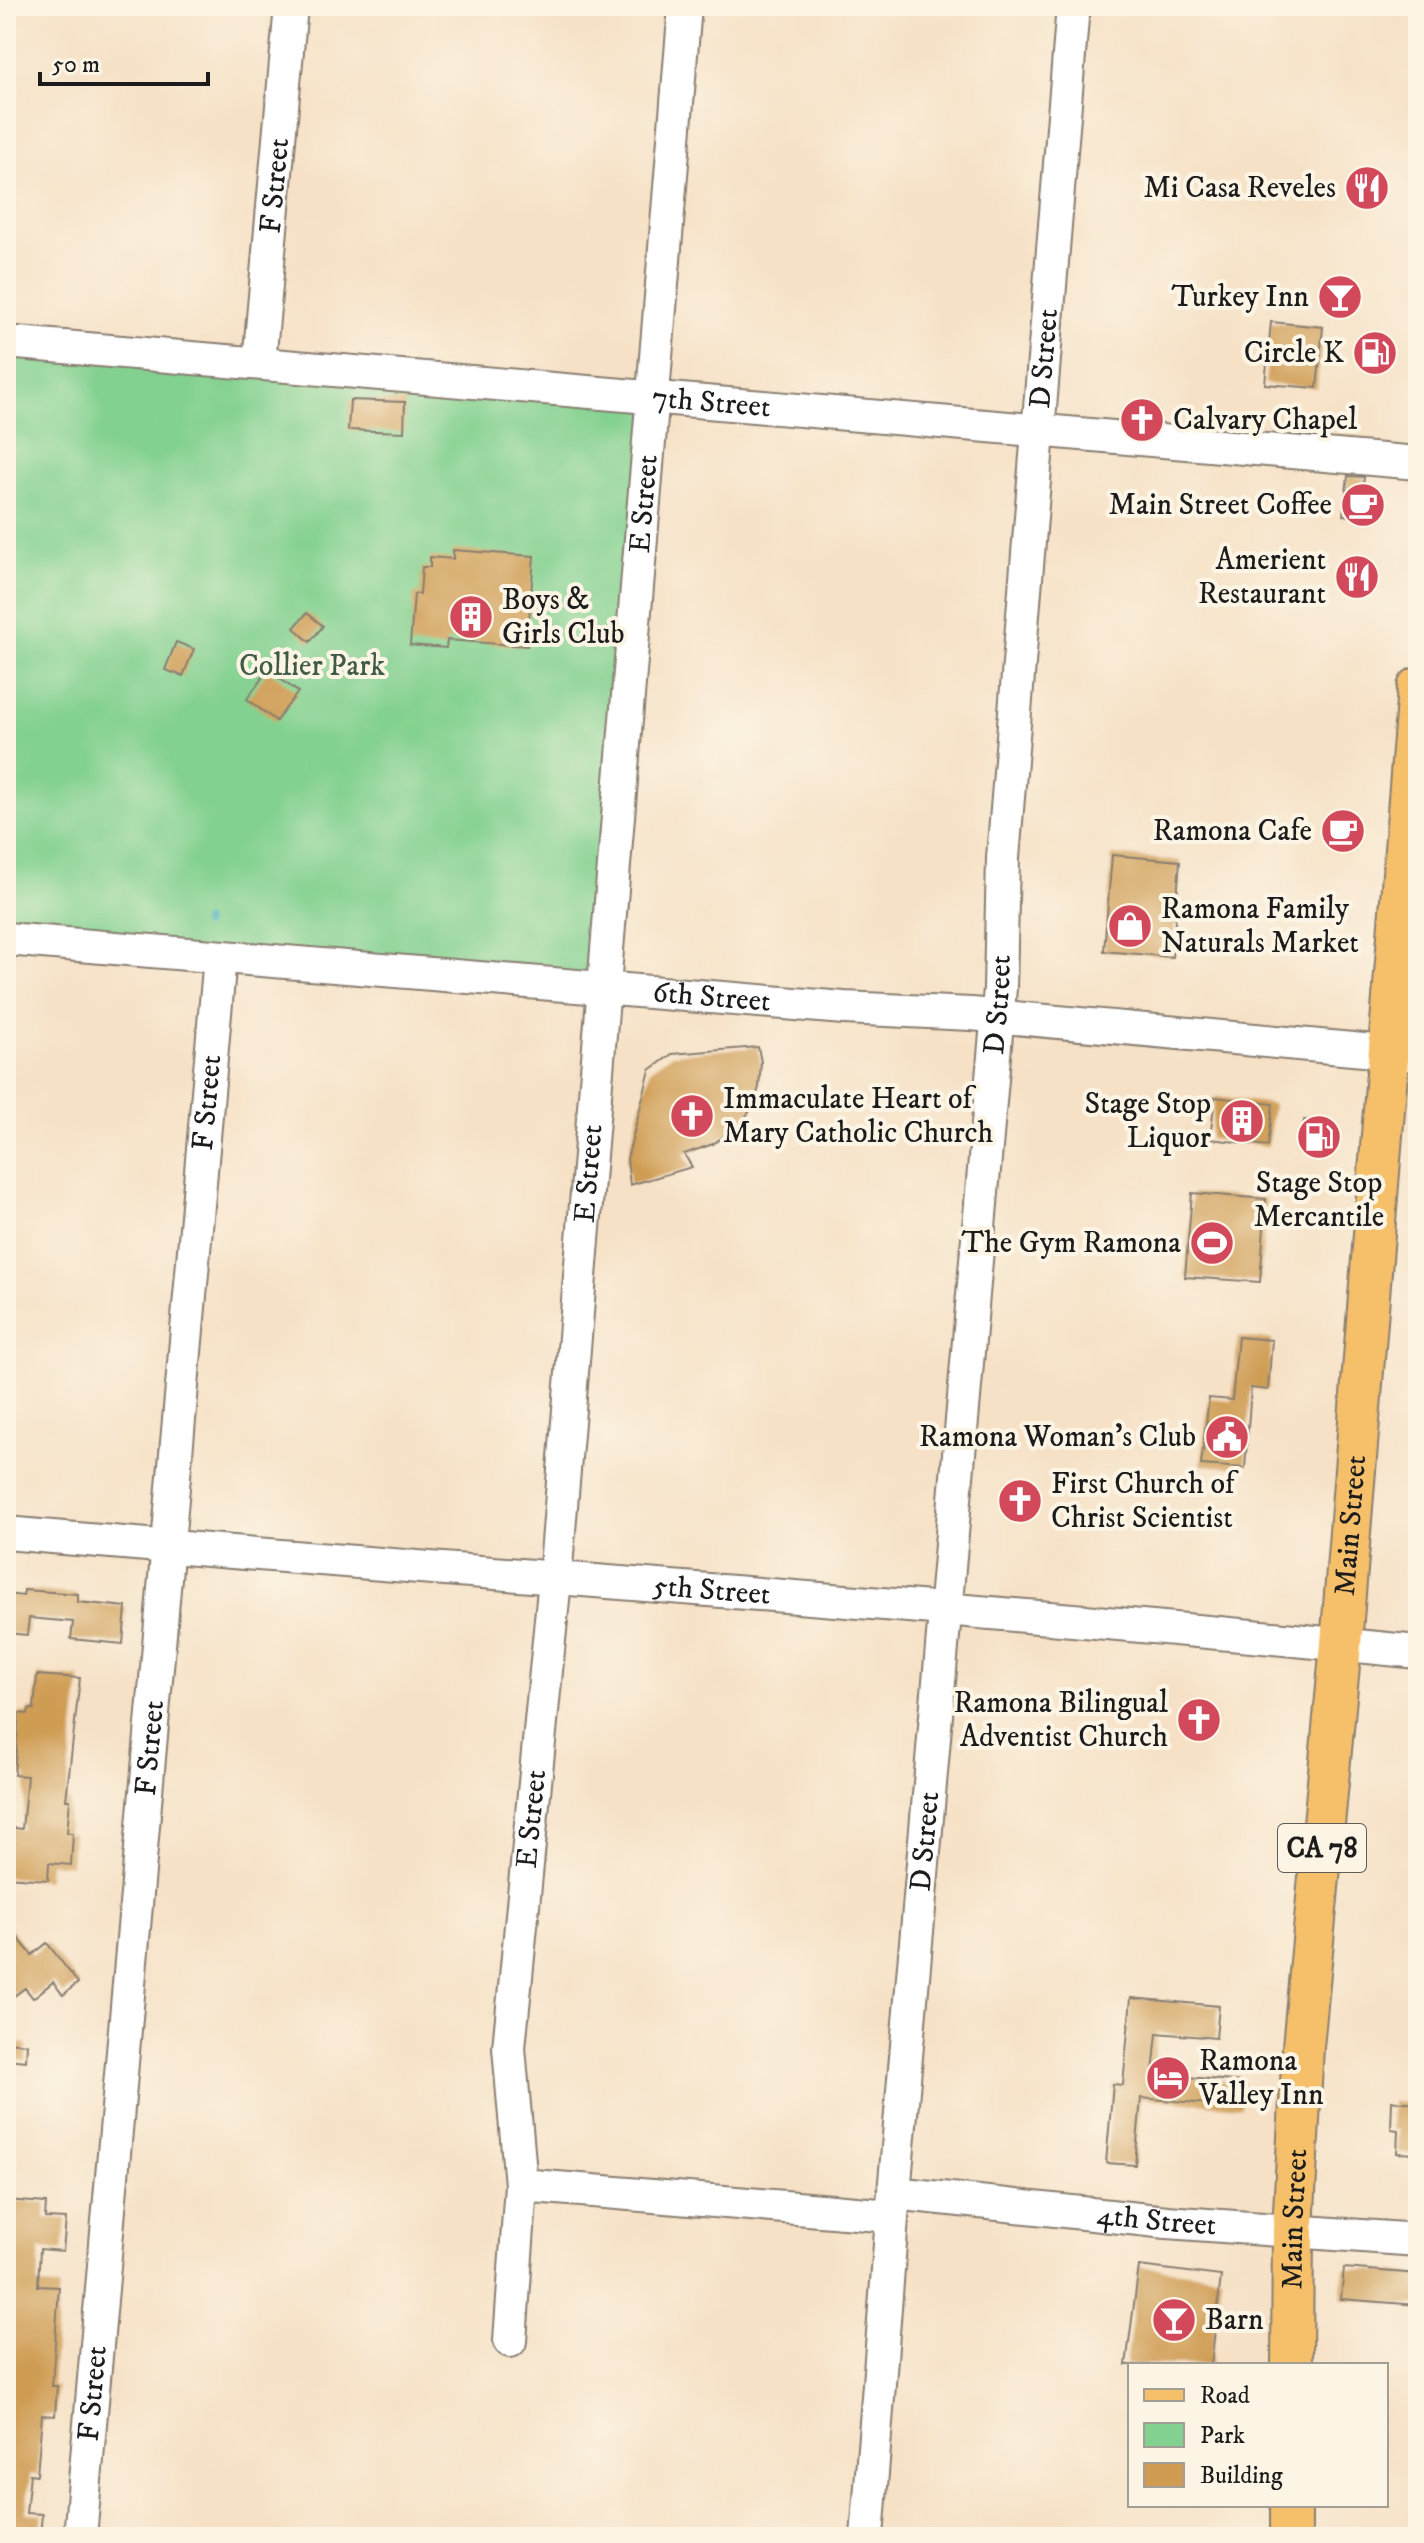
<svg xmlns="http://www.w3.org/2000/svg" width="1424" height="2543" font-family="'IM FELL DW Pica',serif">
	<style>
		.green { fill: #83d190; stroke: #507656; stroke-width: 2 }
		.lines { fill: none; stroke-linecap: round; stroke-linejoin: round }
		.stream { stroke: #47b2c5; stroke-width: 7 }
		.building { fill: #cf9c52 }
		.minor-casing { stroke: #897e71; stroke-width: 36 }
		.major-casing { stroke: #897e71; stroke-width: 44 }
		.minor { stroke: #fff; stroke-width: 32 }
		.major { stroke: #f6c06b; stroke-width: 40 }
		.labels { text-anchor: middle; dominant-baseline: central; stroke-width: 8; stroke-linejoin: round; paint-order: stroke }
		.shield { fill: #fcf5e5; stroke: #5f5d58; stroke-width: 2 }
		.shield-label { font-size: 28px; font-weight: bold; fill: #1c1c1c }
		.street-label { font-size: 30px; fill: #1c1c1c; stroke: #fcf5e5 }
		.poi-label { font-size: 30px; fill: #1c1c1c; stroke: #fcf5e5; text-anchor: end }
		.park-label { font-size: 30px; fill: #405b45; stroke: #fcf5e5 }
	</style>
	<rect width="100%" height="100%" fill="#fcf5e5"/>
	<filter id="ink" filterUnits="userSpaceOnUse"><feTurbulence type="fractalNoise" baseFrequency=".0125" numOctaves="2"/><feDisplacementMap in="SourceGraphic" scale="16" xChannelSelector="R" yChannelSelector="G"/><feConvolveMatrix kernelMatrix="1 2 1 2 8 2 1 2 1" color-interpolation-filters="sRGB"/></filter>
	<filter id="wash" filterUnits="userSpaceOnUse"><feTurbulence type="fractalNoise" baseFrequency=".006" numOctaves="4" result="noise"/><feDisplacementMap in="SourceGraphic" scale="32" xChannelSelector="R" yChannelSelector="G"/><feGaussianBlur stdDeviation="1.8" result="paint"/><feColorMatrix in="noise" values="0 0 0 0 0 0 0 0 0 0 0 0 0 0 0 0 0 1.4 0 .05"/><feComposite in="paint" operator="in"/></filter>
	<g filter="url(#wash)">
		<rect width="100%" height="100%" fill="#f6e1c6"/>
		<path class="green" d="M6,342L651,397L602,988L6,938Z"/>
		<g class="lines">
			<path class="stream" d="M204,925V921"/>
		</g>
		<g id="blocks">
			<path class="building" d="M1271,322L1323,327L1317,388L1265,384Z
				M1364,339L1389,341L1386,365L1362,363Z
				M350,400L405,402L404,432L348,430Z
				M1348,476L1364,477L1362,495L1378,497L1376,518L1343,515Z
				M453,550L534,556L527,646L447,640L446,648L410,645L414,594H420L422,567H430V557L453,559Z
				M307,613L323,626L310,642L294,628Z
				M176,642L194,649L183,676L165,670Z
				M268,670L298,692L276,721L247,699Z
				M1112,855L1180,861L1172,957L1104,951Z
				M758,1047L761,1062L759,1087L753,1107L740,1124L713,1144L684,1154L692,1167L630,1185L627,1159L650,1070L672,1054Z
				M1215,1097L1273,1104L1268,1146L1210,1139Z
				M1304,1120L1330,1123L1328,1152L1301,1150Z
				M1192,1193L1266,1199L1260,1282L1185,1277Z
				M1238,1337L1272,1340L1268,1390L1251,1388L1245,1468L1201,1465L1209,1398L1232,1400Z
				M24,1590L78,1594V1602L126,1607L123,1644L71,1639L73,1622L29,1618L27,1635L6,1633V1594L23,1596Z
				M37,1675L80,1678L66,1800H70L67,1833H73L71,1865L49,1863L48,1880L6,1877V1827L22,1829L27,1776L14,1775L19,1713L28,1714L29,1709H34Z
				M6,1923L32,1955L47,1943L78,1983L63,1995L53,1982L33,1998L25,1988L6,2002Z
				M1131,1998L1219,2006L1216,2038L1157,2033L1153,2074L1243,2082L1241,2107L1141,2098L1135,2165L1106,2163L1113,2084L1123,2085Z
				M6,2042L27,2044L26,2061L6,2059Z
				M1392,2101L1418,2103V2154L1397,2153L1398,2130L1391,2129Z
				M6,2200L46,2203L45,2218L66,2219L63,2251L40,2249L38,2286L59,2287L52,2386H57L55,2416L42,2415L37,2475L30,2474L26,2513L42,2514L40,2536L6,2531Z
				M1139,2266L1221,2276L1211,2365H1126Z
				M1344,2268L1418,2274V2305L1341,2299Z"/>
		</g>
	</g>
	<g filter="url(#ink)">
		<use href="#blocks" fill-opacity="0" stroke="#897e71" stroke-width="2"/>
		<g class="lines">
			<g class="minor-casing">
				<g id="minor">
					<path id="s1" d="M6,342L1418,463"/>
					<path id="s2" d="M259,363L291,6"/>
					<path id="s3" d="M6,939L844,1008L971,1014L1418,1055"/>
					<path id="s4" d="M6,1533C476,1574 948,1605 1418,1652"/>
					<path d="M521,2185L892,2216"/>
					<path id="s5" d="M894,2193L1167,2222L1418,2240"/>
					<path id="s6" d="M510,2341L521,2185L509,2048L555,1579L685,6"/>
					<path id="s7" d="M80,2537L220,957"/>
					<path id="s8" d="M867,2537L894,2193L1000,988L1003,858L1073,6"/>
				</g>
			</g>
			<g class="major-casing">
				<g id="major">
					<path id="s9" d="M1292,2365L1293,2229L1303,2047L1341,1644L1418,688"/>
					<path d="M1291,2537V2505"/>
				</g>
			</g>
			<use href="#minor" class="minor"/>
			<use href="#major" class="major"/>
		</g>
	</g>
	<defs>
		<g id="restaurant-disc" transform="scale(2.3)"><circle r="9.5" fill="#d1495b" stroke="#fcf5e5"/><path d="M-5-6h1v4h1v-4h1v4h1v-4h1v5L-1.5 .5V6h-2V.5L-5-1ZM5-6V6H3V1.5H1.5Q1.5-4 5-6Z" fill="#fff"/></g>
		<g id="bar-disc" transform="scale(2.3)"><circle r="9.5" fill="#d1495b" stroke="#fcf5e5"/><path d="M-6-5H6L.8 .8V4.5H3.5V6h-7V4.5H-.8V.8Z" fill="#fff"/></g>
		<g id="fuel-disc" transform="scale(2.3)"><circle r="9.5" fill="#d1495b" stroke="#fcf5e5"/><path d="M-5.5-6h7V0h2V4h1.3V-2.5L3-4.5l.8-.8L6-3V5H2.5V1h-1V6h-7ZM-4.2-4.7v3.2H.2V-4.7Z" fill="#fff"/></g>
		<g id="church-disc" transform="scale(2.3)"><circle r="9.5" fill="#d1495b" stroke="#fcf5e5"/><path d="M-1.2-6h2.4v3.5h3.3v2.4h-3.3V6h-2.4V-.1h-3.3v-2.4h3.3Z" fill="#fff"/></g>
		<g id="cafe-disc" transform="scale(2.3)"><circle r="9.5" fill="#d1495b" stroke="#fcf5e5"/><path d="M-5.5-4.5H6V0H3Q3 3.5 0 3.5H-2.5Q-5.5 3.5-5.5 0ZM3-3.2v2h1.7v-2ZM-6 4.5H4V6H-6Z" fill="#fff"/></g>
		<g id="building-disc" transform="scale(2.3)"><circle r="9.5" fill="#d1495b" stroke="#fcf5e5"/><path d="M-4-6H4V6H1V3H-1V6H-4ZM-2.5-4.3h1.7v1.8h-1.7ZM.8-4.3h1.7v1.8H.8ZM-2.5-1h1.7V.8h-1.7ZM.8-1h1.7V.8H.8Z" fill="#fff"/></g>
		<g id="shop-disc" transform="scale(2.3)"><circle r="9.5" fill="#d1495b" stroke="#fcf5e5"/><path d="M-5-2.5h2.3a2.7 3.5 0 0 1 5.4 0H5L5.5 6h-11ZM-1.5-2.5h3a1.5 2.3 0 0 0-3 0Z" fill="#fff"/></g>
		<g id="stadium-disc" transform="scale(2.3)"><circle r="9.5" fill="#d1495b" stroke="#fcf5e5"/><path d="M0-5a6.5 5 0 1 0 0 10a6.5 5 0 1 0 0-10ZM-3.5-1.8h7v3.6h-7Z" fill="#fff"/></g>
		<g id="civic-disc" transform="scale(2.3)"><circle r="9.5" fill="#d1495b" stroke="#fcf5e5"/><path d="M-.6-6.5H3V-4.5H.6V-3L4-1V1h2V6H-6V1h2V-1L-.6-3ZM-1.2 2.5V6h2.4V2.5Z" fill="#fff"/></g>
		<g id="hotel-disc" transform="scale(2.3)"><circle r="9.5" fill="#d1495b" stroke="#fcf5e5"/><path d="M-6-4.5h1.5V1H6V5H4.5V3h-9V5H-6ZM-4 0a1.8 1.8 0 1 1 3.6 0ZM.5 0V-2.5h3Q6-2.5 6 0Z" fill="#fff"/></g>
	</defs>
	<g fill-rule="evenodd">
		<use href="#restaurant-disc" x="1367" y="188"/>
		<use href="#bar-disc" x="1340" y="297"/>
		<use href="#fuel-disc" x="1375" y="353"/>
		<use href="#church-disc" x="1142" y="420"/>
		<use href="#cafe-disc" x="1363" y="505"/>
		<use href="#restaurant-disc" x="1357" y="577"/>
		<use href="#building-disc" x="471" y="617"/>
		<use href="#cafe-disc" x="1343" y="831"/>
		<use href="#shop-disc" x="1130" y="926"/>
		<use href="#church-disc" x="692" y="1116"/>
		<use href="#building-disc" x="1242" y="1121"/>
		<use href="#fuel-disc" x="1319" y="1137"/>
		<use href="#stadium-disc" x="1212" y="1243"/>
		<use href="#civic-disc" x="1227" y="1437"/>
		<use href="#church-disc" x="1020" y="1501"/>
		<use href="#church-disc" x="1199" y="1720"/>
		<use href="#hotel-disc" x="1168" y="2078"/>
		<use href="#bar-disc" x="1174" y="2320"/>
	</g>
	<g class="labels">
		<rect class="shield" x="1278" y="1824" width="88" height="48" rx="6"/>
		<g class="shield-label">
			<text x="1322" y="1848">CA 78</text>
		</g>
		<g class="street-label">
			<text stroke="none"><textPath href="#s2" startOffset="178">F Street</textPath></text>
			<text stroke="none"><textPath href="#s8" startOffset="2186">D Street</textPath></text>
			<text stroke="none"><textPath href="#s1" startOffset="708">7th Street</textPath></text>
			<text stroke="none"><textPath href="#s6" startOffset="1844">E Street</textPath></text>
			<text stroke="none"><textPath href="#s3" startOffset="708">6th Street</textPath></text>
			<text stroke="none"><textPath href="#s8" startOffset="1538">D Street</textPath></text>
			<text stroke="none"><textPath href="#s7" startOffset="1440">F Street</textPath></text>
			<text stroke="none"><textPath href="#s6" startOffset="1172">E Street</textPath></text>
			<text stroke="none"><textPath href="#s9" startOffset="842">Main Street</textPath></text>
			<text stroke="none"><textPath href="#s4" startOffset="708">5th Street</textPath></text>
			<text stroke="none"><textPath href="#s7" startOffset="792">F Street</textPath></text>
			<text stroke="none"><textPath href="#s6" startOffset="524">E Street</textPath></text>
			<text stroke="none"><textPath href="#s8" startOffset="698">D Street</textPath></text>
			<text stroke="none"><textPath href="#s5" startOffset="264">4th Street</textPath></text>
			<text stroke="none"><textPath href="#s9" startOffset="146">Main Street</textPath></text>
			<text stroke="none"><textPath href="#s7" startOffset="144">F Street</textPath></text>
		</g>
		<g class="poi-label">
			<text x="1336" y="188">Mi Casa Reveles</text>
			<text x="1309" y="297">Turkey Inn</text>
			<text x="1344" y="353">Circle K</text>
			<text x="1173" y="420" text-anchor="start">Calvary Chapel</text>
			<text x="1332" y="505">Main Street Coffee</text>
			<text x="1326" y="560">Amerient<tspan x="1326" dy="34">Restaurant</tspan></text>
			<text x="502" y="600" text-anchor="start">Boys &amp;<tspan x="502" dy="34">Girls Club</tspan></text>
			<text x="1312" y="831">Ramona Cafe</text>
			<text x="1161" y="909" text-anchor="start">Ramona Family<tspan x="1161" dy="34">Naturals Market</tspan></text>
			<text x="723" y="1099" text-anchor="start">Immaculate Heart of<tspan x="723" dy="34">Mary Catholic Church</tspan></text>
			<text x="1211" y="1104">Stage Stop<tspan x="1211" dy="34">Liquor</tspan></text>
			<text x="1319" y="1183" text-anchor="middle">Stage Stop<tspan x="1319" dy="34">Mercantile</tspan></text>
			<text x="1181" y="1243">The Gym Ramona</text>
			<text x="1196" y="1437">Ramona Woman's Club</text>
			<text x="1051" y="1484" text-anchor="start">First Church of<tspan x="1051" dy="34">Christ Scientist</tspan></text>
			<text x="1168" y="1703">Ramona Bilingual<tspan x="1168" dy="34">Adventist Church</tspan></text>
			<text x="1199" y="2061" text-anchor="start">Ramona<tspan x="1199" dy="34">Valley Inn</tspan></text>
			<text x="1205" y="2320" text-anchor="start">Barn</text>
		</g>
		<g class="park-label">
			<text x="312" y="666">Collier Park</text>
		</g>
	</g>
	<rect width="1424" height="2543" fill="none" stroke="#fcf5e5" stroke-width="32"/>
	<rect x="1128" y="2363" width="260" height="144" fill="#fcf5e5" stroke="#a29e95" stroke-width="2"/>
	<rect x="1144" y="2389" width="40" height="12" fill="#f6c06b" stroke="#a29e95" stroke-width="2"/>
	<text x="1200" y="2403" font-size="24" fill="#1c1c1c">Road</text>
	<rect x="1144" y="2423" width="40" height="24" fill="#83d190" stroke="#a29e95" stroke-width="2"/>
	<text x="1200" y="2443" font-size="24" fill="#1c1c1c">Park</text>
	<rect x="1144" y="2463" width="40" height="24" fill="#cf9c52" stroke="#a29e95" stroke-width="2"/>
	<text x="1200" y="2483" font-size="24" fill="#1c1c1c">Building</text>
	<path d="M40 72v12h168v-12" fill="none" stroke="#1c1c1c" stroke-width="4"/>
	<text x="52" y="72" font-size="24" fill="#1c1c1c" stroke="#fcf5e5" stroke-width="6" paint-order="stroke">50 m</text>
</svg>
